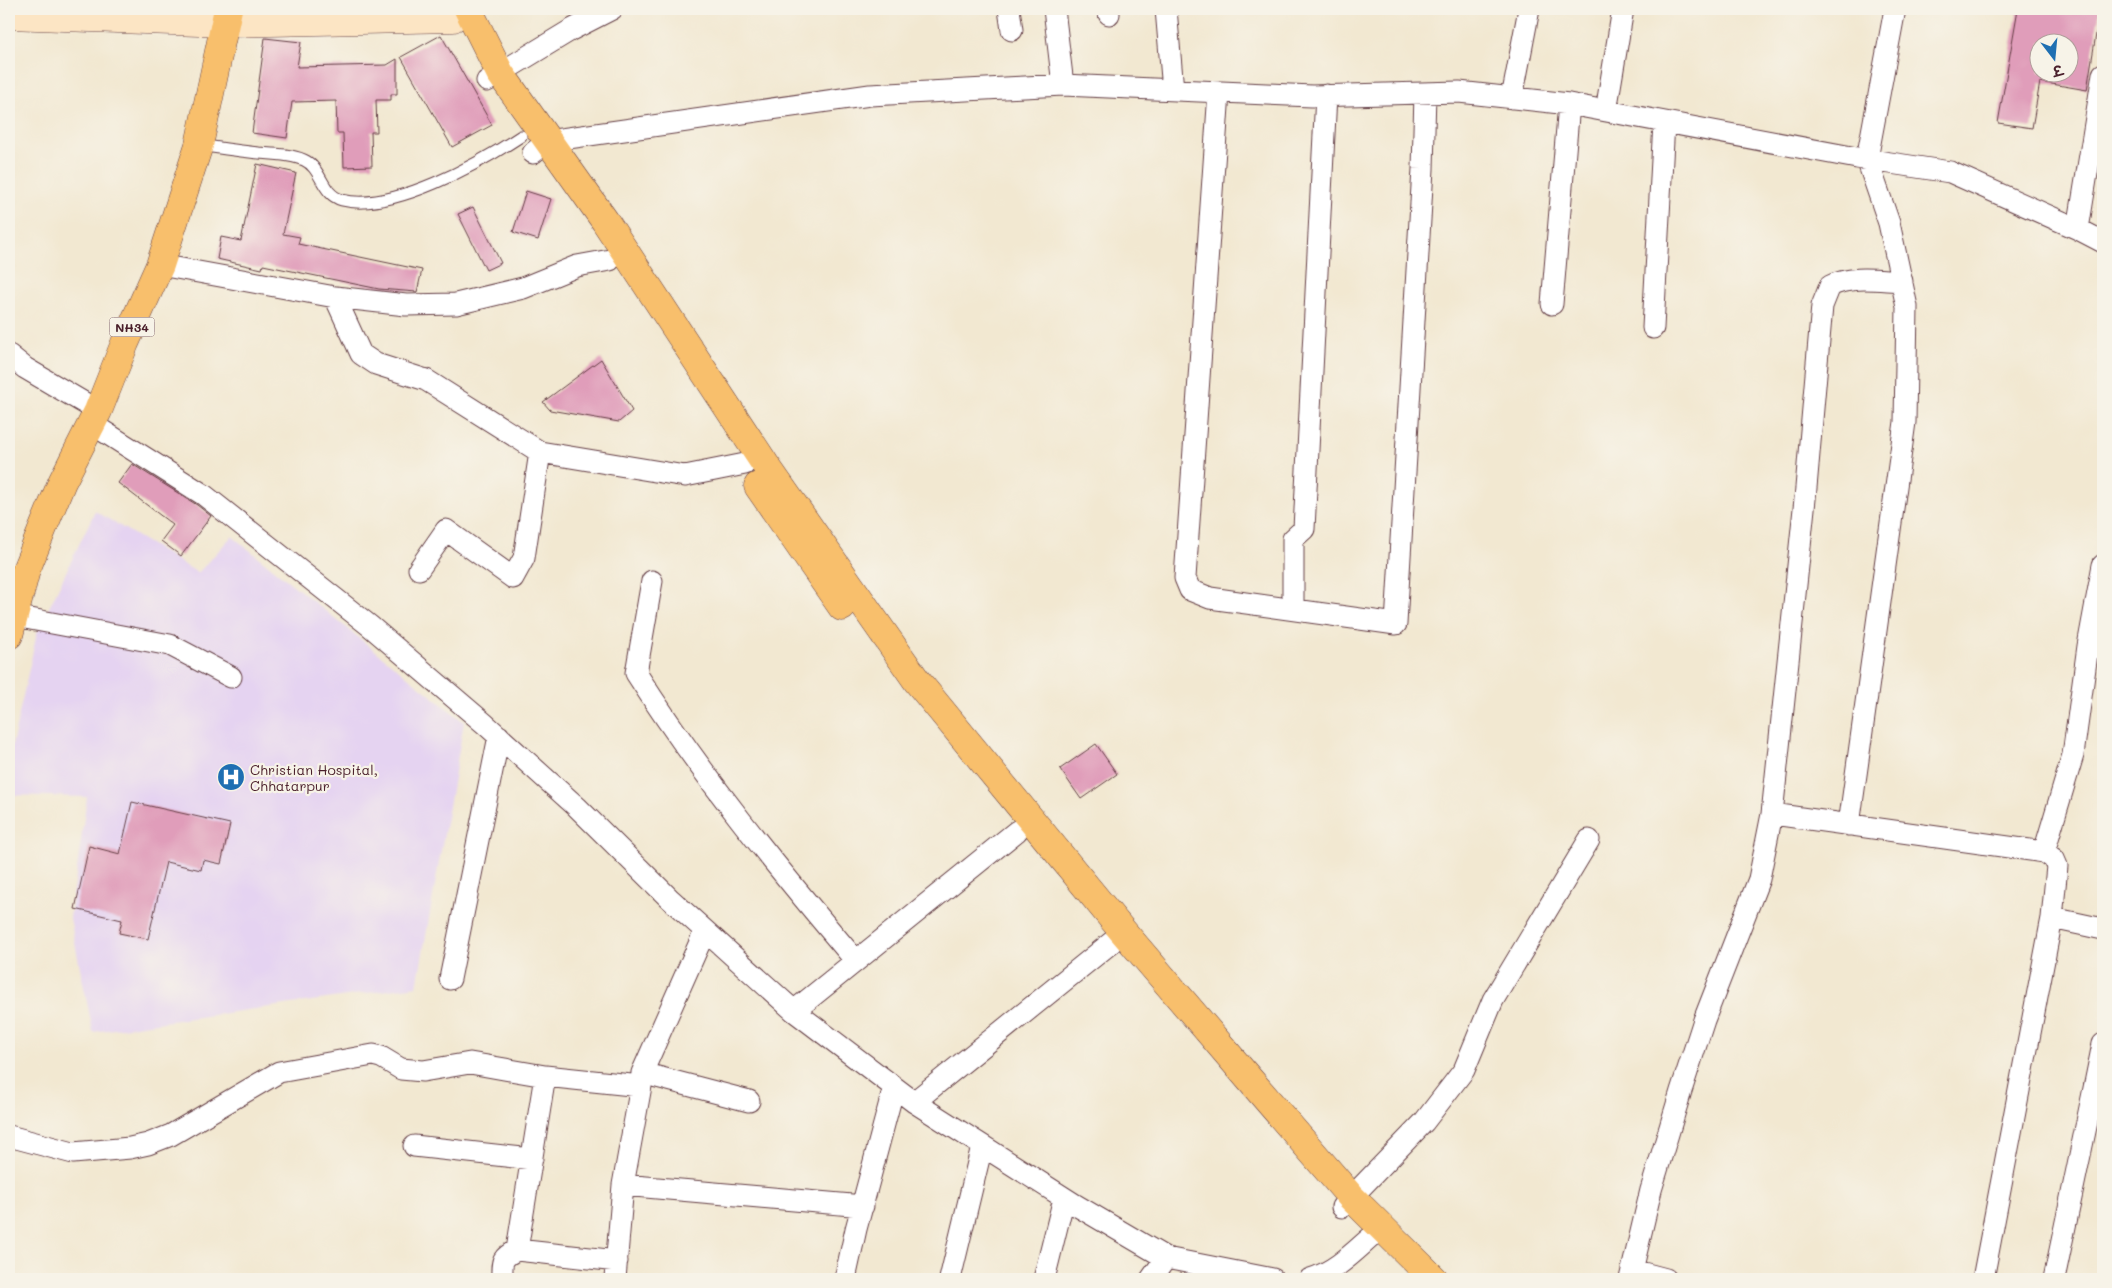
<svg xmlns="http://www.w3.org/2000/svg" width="2112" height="1288" font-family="Mali,'Playpen Sans Deva',sans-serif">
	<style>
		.built { fill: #e5d3f1 }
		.building { fill: #e09dba; fill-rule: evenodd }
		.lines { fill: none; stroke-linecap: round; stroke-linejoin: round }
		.lane-casing { stroke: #633d44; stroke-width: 13 }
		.street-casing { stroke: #633d44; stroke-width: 23 }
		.secondary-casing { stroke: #633d44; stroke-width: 29 }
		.primary-casing { stroke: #633d44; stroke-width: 29 }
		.highway-casing { stroke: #633d44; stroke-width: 29 }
		.lane { stroke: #fff; stroke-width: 11 }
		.street { stroke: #fff; stroke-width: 21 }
		.secondary { stroke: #fce5c4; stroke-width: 28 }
		.primary { stroke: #f8bf6c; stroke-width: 28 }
		.highway { stroke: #f8bf6c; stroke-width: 28 }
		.labels { text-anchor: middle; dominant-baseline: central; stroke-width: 4.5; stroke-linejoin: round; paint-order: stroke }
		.shield { fill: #f7f3e8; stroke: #7e5f64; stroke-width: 1 }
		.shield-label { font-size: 12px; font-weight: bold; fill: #4a1f2b }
		.poi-label { font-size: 14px; fill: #4a1f2b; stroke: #f7f3e8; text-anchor: start }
	</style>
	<rect width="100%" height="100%" fill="#f7f3e8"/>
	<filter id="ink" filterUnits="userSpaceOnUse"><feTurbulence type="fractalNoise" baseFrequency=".02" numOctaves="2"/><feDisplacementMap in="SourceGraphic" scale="10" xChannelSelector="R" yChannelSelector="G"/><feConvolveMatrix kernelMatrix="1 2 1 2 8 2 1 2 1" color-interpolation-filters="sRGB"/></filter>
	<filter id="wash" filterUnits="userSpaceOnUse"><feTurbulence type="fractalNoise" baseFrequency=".0096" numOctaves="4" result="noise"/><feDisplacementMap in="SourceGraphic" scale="20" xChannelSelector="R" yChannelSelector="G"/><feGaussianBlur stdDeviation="1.12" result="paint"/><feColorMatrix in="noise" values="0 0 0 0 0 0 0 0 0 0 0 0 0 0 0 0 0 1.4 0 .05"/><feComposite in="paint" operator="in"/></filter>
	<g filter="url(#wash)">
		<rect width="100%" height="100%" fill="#f2e8d1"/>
		<path class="built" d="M95,511L198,573L232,536L464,722L417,986L93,1032L70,918L87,797L9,795V759L37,633Z"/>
		<g id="blocks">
			<path class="building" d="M2018,9H2100L2087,90L2040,82L2032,128L1998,123ZM2040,42H2070V72H2040Z
				M441,35L492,125L452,147L401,57Z
				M265,38L301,42L297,67L387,65L397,59V94H391V100H376L377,132H371L372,166L344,167L343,133H337L336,101L292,102L287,138L252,133Z
				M257,164L296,173L283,234L300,237L298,244L422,270L417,292L379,289L263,265L262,269L217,259L221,237L241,241Z
				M526,191L551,199L538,240L513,232Z
				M473,207L501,263L486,270L458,214Z
				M601,359L632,411L619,422L550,410L543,402Z
				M132,464L197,505L211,516L181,556L161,541L173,525L118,483Z
				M1096,744L1117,774L1081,799L1060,769Z
				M132,802L230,824L221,864L203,860L201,870L166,862L148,939L119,933L122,920L75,909L89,846L120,854Z"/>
		</g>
	</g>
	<g filter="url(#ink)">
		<use href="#blocks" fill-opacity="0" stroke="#633d44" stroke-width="1"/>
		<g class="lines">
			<g class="lane-casing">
				<path id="lane" d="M199,145C219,148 239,151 259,153C274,154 290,154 304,160C322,168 321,194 342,200C392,213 480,163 521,136"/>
			</g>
			<g class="street-casing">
				<path id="street" d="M1009,9L1012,30
					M1054,9L1063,85
					M1108,9L1109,14
					M1166,9L1173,90
					M487,81L571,30L612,9
					M1219,92L1185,578L1190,590L1210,598L1396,624L1423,169L1425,93
					M1512,98L1529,9
					M1606,111L1623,9
					M533,153L547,141L870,95L1063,85L1312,96L1459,92L1569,104L1857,158L1950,172L2078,229L2103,242
					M2078,229L2103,74
					M160,265L335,297L361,354L376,364L426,380L540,452L685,476L745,464
					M1902,281C1877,280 1853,275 1830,286L1822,306L1805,499L1772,814L2044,852L2054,859L2057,866L2052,918L2103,929
					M335,297L406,305L456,304L523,288L577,266L610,260
					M1552,304L1569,104
					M1653,328L1664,122
					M9,355L25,368L98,411
					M92,424L204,495L370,626L485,724L577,807L669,898L794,1011L914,1102L1074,1204L1166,1258L1273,1279
					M2103,565L2088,646L2103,648
					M419,569L446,530L513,578L524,558L540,452
					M652,581L636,673C701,775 778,869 856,961
					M1293,609V539L1304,529L1326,95
					M9,615L170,645L231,677
					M1849,825L1905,422L1907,307L1889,223L1867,159L1895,9
					M2044,852L2073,755L2088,646
					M450,979L499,736
					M794,1011L1017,831
					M2103,1044L2093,1093L2103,1095
					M642,1073L705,931
					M914,1102L1112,942
					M9,1136L73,1153L130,1148L148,1144L171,1135L279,1072L373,1055L381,1057L401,1069L423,1071L470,1063L545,1076
					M414,1146L532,1159
					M623,1185L641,1086L642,1073L749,1101
					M1342,1207L1424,1122L1464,1070L1493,1000L1589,840
					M517,1250L545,1076L641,1086
					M1632,1270L1666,1279
					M502,1279C502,1262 500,1258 517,1250L617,1261
					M615,1279L623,1185L863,1206
					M845,1279L856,1229L894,1087
					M950,1279L982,1146
					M1044,1279L1064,1198
					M1151,1279L1166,1258
					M1310,1279C1334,1272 1352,1254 1370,1238
					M1630,1279L1651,1190L1681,1091L1704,1020L1759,879L1772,814
					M1983,1279L2052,918
					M2054,1279L2093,1093"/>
			</g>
			<g class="secondary-casing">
				<path id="secondary" d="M9,15L226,23L453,18"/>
			</g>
			<g class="primary-casing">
				<path id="primary" d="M468,9L500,73L605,221L765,464L917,681L1121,929L1250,1080L1351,1197L1434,1279
					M758,486L842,607"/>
			</g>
			<g class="highway-casing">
				<path id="highway" d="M9,635L26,570L45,523L62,482L98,411L125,343L160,265L199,145L228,9"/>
			</g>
			<use href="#lane" class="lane"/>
			<use href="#street" class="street"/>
			<use href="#secondary" class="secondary"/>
			<use href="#primary" class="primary"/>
			<use href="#highway" class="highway"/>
		</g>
	</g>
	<defs>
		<g id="hospital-disc" transform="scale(1.4375)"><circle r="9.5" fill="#1f6fb2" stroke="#f7f3e8"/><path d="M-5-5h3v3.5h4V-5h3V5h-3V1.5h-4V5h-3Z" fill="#fff"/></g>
	</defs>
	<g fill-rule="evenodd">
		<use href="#hospital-disc" x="231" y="777"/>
	</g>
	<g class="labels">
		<rect class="shield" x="109.5" y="317.5" width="45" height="19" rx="4"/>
		<g class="shield-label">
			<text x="132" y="327">NH34</text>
		</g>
		<g class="poi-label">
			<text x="250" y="769">Christian Hospital,<tspan x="250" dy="16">Chhatarpur</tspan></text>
		</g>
	</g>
	<rect width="2112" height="1288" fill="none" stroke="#f7f3e8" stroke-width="30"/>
	<g transform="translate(2054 58) rotate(164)"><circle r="24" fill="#f7f3e8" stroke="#b29e9c"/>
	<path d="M0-4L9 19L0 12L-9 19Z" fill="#1f6fb2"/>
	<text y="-8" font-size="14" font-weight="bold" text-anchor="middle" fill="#4a1f2b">उ</text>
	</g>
</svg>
